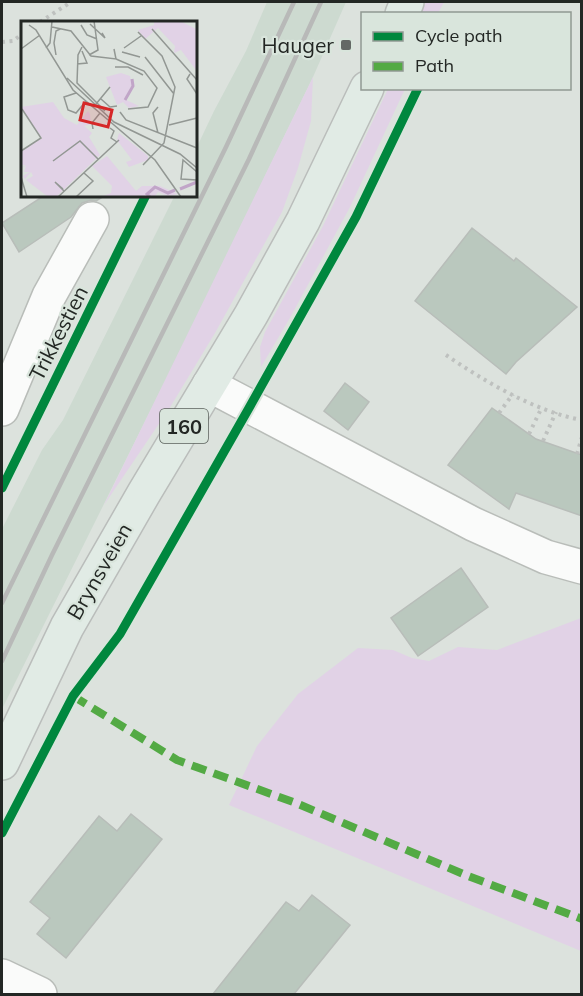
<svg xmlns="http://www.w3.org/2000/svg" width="583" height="996" font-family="Mulish,sans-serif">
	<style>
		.built { fill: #cddad0 }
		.green { fill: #e1d2e6 }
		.building { fill: #bac8be; stroke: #b8bdb9; stroke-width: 1.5 }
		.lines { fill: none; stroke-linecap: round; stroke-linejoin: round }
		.minor-casing { stroke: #b9bdb9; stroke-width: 36 }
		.major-casing { stroke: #babdbb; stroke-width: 36 }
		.path { stroke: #bec1bf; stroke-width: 4; stroke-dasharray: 3 4.5; stroke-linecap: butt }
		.minor { stroke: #fafbfa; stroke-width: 33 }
		.major { stroke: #e1ebe5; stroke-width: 33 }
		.rail { stroke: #b8b9b8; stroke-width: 4.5 }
		.quiet { stroke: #53aa44; stroke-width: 8; stroke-dasharray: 15 8; stroke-linecap: butt }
		.cycleway-casing { stroke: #d9e5dc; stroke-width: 13 }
		.cycleway { stroke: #00873e; stroke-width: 9 }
		.poi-dot { fill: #646865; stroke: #d9e5dc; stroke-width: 2 }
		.labels { text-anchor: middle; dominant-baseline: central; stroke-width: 4.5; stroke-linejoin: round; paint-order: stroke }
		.shield { fill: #d9e5dc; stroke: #5a605b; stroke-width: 1.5 }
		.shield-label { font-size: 20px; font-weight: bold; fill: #232724 }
		.poi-label { font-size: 21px; fill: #232724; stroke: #d9e5dc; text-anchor: end }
		.street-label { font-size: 21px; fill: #232724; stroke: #d9e5dc }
		.inset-river { fill: none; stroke: #c1a5c8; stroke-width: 3 }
		.inset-road { fill: none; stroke: #929793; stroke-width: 1.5 }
		.view { fill: #d62828; fill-opacity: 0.15; stroke: #d62828; stroke-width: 3 }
		.inset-edge { fill: none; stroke: #232724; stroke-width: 3 }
	</style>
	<rect width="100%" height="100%" fill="#dce2dd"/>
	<path class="built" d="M267,2H346L313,77L190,331L2,709V529L42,450L63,420L175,195H195V151L214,111L246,51Z"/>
	<path class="green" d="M426,2H444L438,13H421Z
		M313,77L311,121L298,168L282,212L215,333L169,409L104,505Z
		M388,89H405L350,207L291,316L261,367L260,347L265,332L323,226Z
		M581,618V951L229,805L257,746L298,694L358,648L393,650L412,658L429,661L458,647L497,650Z"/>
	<path class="building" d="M45,195H106L96,201L91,200L82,203L71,217L19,252L2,223Z
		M472,228L514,261L516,258L577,307L516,362L506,374L415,301Z
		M345,383L369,402L348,430L324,411Z
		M492,408L536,439L582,455V516L516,493L509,509L448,465Z
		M461,568L488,607L418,656L391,618Z
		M131,814L162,839L66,958L37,934L50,918L30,902L99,816L117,831Z
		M312,895L350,925L294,994H213L286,902L299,911Z"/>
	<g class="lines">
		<g class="minor-casing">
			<path id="minor" d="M209,385L473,524L546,557L582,567
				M2,409L49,296L92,219
				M2,976L40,994"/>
		</g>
		<g class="major-casing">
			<path id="major" d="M402,14L407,2
				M2,763L67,627L144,493L251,315L303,221L367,88"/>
		</g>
		<path class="path" d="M40,22L71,2
			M2,42L13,41L22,34
			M446,355C484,381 536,412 582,420
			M499,413L513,394
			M529,434L542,407
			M543,441L556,412
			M577,454L582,437"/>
		<use href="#minor" class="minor"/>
		<use href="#major" class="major"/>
		<path class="rail" d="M2,603L226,147L294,2
			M2,661L52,555L249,159L321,2"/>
		<path class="quiet" d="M73,696L177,760L296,803L468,876L582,919"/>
		<g class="cycleway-casing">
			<path id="cycleway" d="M2,488L146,195
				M2,833L73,696L120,634L249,408L356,217L418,88"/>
		</g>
		<use href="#cycleway" class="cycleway"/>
	</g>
	<rect class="poi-dot" x="340" y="39" width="12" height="12" rx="3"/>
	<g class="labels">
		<rect class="shield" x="160" y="409" width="48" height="34" rx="4.5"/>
		<g class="shield-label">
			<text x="184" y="426">160</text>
		</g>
		<g class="poi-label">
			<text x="334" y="45">Hauger</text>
		</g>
		<g class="street-label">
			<text transform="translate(58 333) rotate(-63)">Trikkestien</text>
			<text transform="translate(99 571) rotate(-60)">Brynsveien</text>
		</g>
	</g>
	<g transform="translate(21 21)">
		<rect width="176" height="176" fill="#dce2dd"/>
		<path d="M133,0H159L175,8V49L160,29L153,32L154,25L137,7L124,18L117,9L133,4ZM100,52L109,55L111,64L103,78L118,85L108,87L102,81L96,84L85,56ZM32,81L43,97L56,104L67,90L69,93L70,103L63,105L71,112L68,116L79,134L36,175H26L5,159L12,155L10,151L4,158L2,155L9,151H3L5,145L0,147L5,144H0V131L21,117L0,86ZM98,112L127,135V139L108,146L105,141L111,139L96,119ZM86,135L115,170L121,165H139L157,173L147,175L137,171L134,175H82L90,172L91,165L71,145Z" fill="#e1d2e6"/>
		<path class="inset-river" d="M104,79L112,65L111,58M159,168L176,161M129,176L126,173L134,166L147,172L154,169"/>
		<path class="inset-road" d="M69,3L84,17L81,12M8,4L15,9L52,69L134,139L160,176M60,4L66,14L76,18M31,6L50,10L70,35L95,38L93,28M131,8L176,59M117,11L141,35L154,66L143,122L122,144M61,26L57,34L56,62L84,90M25,27L29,22L31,0M103,27L120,15M0,28L19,14M101,31L119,36M35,34L33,22L35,10L39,8M68,34L77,29L73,0M124,36L153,73M95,38L123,50L136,67L127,86L107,88M56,43L66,42L61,30M94,46H107L122,54M169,53L166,58L176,73M46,57L93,101L159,133L176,147M55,72L43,76L47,89L55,92L65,80M80,78L89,86L96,85M75,83L89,66M137,86L132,92L137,112M99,91L105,99L176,127M148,104L176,97M89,107L93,110L90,117L96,121M72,108L71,102L79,92M0,130L20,117L1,88M32,140L59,120L77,138M176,151L162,139L160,158L176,159M0,156L6,176M42,168L34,161L43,170M37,176L98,119M55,176L72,160L63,152"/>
		<path class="view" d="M63,82L91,89L87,106L59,99Z"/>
		<rect width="176" height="176" class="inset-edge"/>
	</g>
	<rect width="583" height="996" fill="none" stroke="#232724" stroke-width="6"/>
	<rect x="361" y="12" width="210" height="78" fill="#d9e5dc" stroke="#909992" stroke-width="1.5"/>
	<rect x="373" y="32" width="30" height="9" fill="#00873e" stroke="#909992" stroke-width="1.5"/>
	<text x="415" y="42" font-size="18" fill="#232724">Cycle path</text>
	<rect x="373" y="62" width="30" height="9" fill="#53aa44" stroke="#909992" stroke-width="1.5"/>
	<text x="415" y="72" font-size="18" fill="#232724">Path</text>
</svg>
